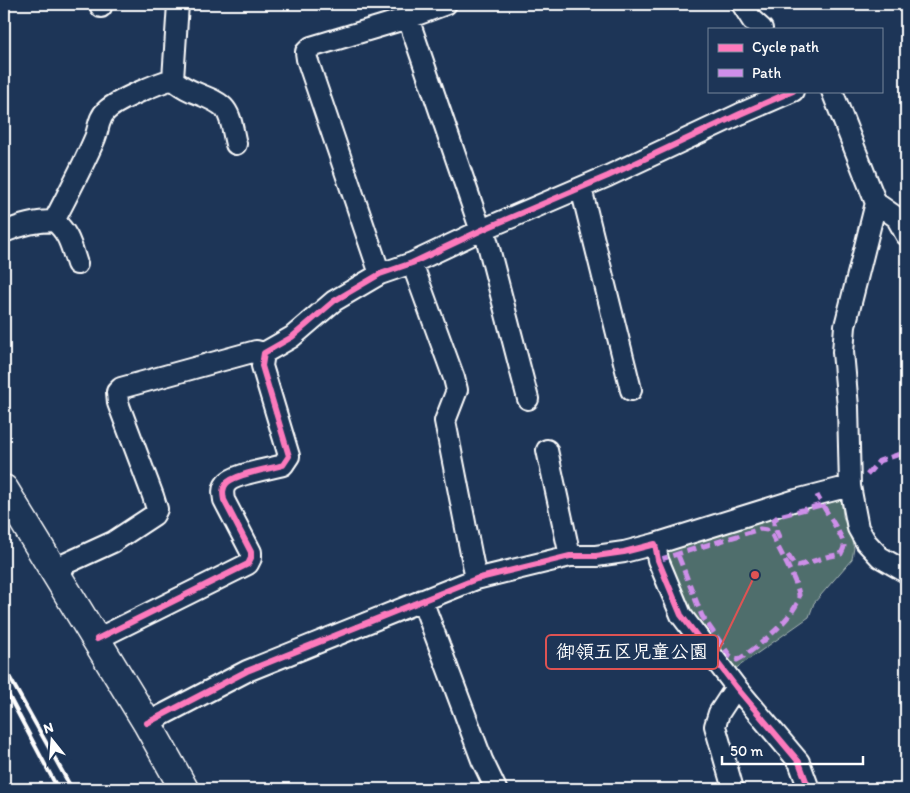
<svg xmlns="http://www.w3.org/2000/svg" width="910" height="793" font-family="Itim,'Klee One',sans-serif">
	<style>
		.green { fill: #506e6c; stroke: #a8b6b6 }
		.lines { fill: none; stroke-linecap: round; stroke-linejoin: round }
		.street-casing { stroke: #fff; stroke-width: 24 }
		.primary-casing { stroke: #fff; stroke-width: 31 }
		.street { stroke: #1d3557; stroke-width: 20 }
		.primary { stroke: #1d3557; stroke-width: 28 }
		.rail { stroke: #fff; stroke-width: 4 }
		.quiet { stroke: #ce8fe9; stroke-width: 5; stroke-dasharray: 10 5; stroke-linecap: butt }
		.cycleway-casing { stroke: #1d3557; stroke-width: 9 }
		.cycleway { stroke: #fd7abc; stroke-width: 6 }
		.leader { fill: none; stroke: #de5353; stroke-width: 2 }
		.callout-dot { fill: #de5353; stroke: #1d3557; stroke-width: 2 }
		.callout { fill: #1d3557; stroke: #de5353; stroke-width: 2 }
		.callout-label { font-size: 19px; text-anchor: middle; font-weight: bold; fill: #fff }
	</style>
	<rect width="100%" height="100%" fill="#1d3557"/>
	<filter id="ink" filterUnits="userSpaceOnUse"><feTurbulence type="fractalNoise" baseFrequency=".02" numOctaves="2"/><feDisplacementMap in="SourceGraphic" scale="10" xChannelSelector="R" yChannelSelector="G"/><feConvolveMatrix kernelMatrix="1 2 1 2 8 2 1 2 1" color-interpolation-filters="sRGB"/></filter>
	<g filter="url(#ink)">
		<path class="green" d="M841,497L843,516L854,548L852,559L814,603L809,617L735,669L691,618L663,549Z"/>
		<g class="lines">
			<g class="street-casing">
				<path id="street" d="M742,4L752,20L762,29
					M101,7V4
					M408,18L481,231
					M173,79C187,94 215,96 225,109C232,118 233,133 236,144
					M832,91L876,203L896,217L906,235
					M581,188L631,390
					M876,203L845,326L843,352L848,407L850,486L858,528L866,542L880,557L906,572
					M54,221C69,233 71,246 77,264
					M484,229L528,399
					M4,232C21,225 35,221 54,221C68,194 83,166 95,138C99,128 98,118 107,110C118,100 158,83 173,79L178,4
					M412,263L454,378L457,390L445,421L476,579
					M380,274L307,59L306,52L311,47L408,18L446,4
					M547,450L570,556
					M655,544L796,500L850,486
					M54,569L113,542L154,515L157,509L153,496L118,403L117,392L121,388L256,351L264,353
					M422,600L482,760L496,789
					M97,639L248,564L251,558V552L224,500C223,494 222,489 226,484C233,474 270,469 283,465L289,456L262,366L264,353L292,337L334,301L380,274L412,263L484,229L608,176L740,114L793,91
					M147,723L247,671L476,579L570,556H596L624,552L655,544L658,560L681,615L736,687L799,762L809,789
					M733,789L715,726L719,713L736,687"/>
			</g>
			<g class="primary-casing">
				<path id="primary" d="M4,489L147,723L184,789"/>
			</g>
			<use href="#street" class="street"/>
			<use href="#primary" class="primary"/>
			<path class="rail" d="M4,669L10,678L72,789
				M4,687L58,789"/>
			<path class="quiet" d="M867,475L879,461L906,452
				M780,539L774,526V520L779,516L821,505
				M788,555L794,565L798,566L826,557L841,554C842,551 844,549 844,546C844,537 822,506 817,495
				M658,560L760,529L767,530L772,535C778,548 798,583 799,595C800,613 753,652 737,660L730,656L702,616L678,555"/>
			<g class="cycleway-casing">
				<path id="cycleway" d="M97,639L248,564L251,558V552L224,500C223,494 222,489 226,484C233,474 270,469 283,465L289,456L262,366L264,353L292,337L334,301L380,274L412,263L484,229L608,176L740,114L793,91
					M147,723L247,671L476,579L570,556H596L624,552L655,544L658,560L681,615L736,687L799,762L809,789"/>
			</g>
			<use href="#cycleway" class="cycleway"/>
		</g>
	</g>
	<path class="leader" d="M755 575L718 652"/>
	<circle class="callout-dot" cx="755" cy="575" r="5"/>
	<rect class="callout" x="546" y="635" width="172" height="34" rx="5"/>
	<g class="callout-label">
		<text x="632" y="658">御領五区児童公園</text>
	</g>
	<rect width="910" height="793" fill="none" stroke="#1d3557" stroke-width="20"/>
	<rect x="10" y="10" width="890" height="773" fill="none" stroke="#fff" stroke-width="2" filter="url(#ink)"/>
	<rect x="708" y="28" width="175" height="65" fill="#1d3557" stroke="#77869a"/>
	<rect x="718" y="44" width="25" height="8" fill="#fd7abc" stroke="#77869a"/>
	<text x="752" y="52" font-size="15" fill="#ffffff">Cycle path</text>
	<rect x="718" y="69" width="25" height="8" fill="#ce8fe9" stroke="#77869a"/>
	<text x="752" y="78" font-size="15" fill="#ffffff">Path</text>
	<g transform="translate(52 740) rotate(343)" stroke="#1d3557" stroke-width="4" paint-order="stroke">
	<path d="M0-4L9 19L0 12L-9 19Z" fill="#ffffff"/>
	<text y="-8" font-size="14" font-weight="bold" text-anchor="middle" fill="#ffffff">N</text>
	</g>
	<path d="M722 756v8h141v-8" fill="none" stroke="#ffffff" stroke-width="2.5"/>
	<text x="730" y="756" font-size="15" fill="#ffffff" stroke="#1d3557" stroke-width="4" paint-order="stroke">50 m</text>
</svg>
